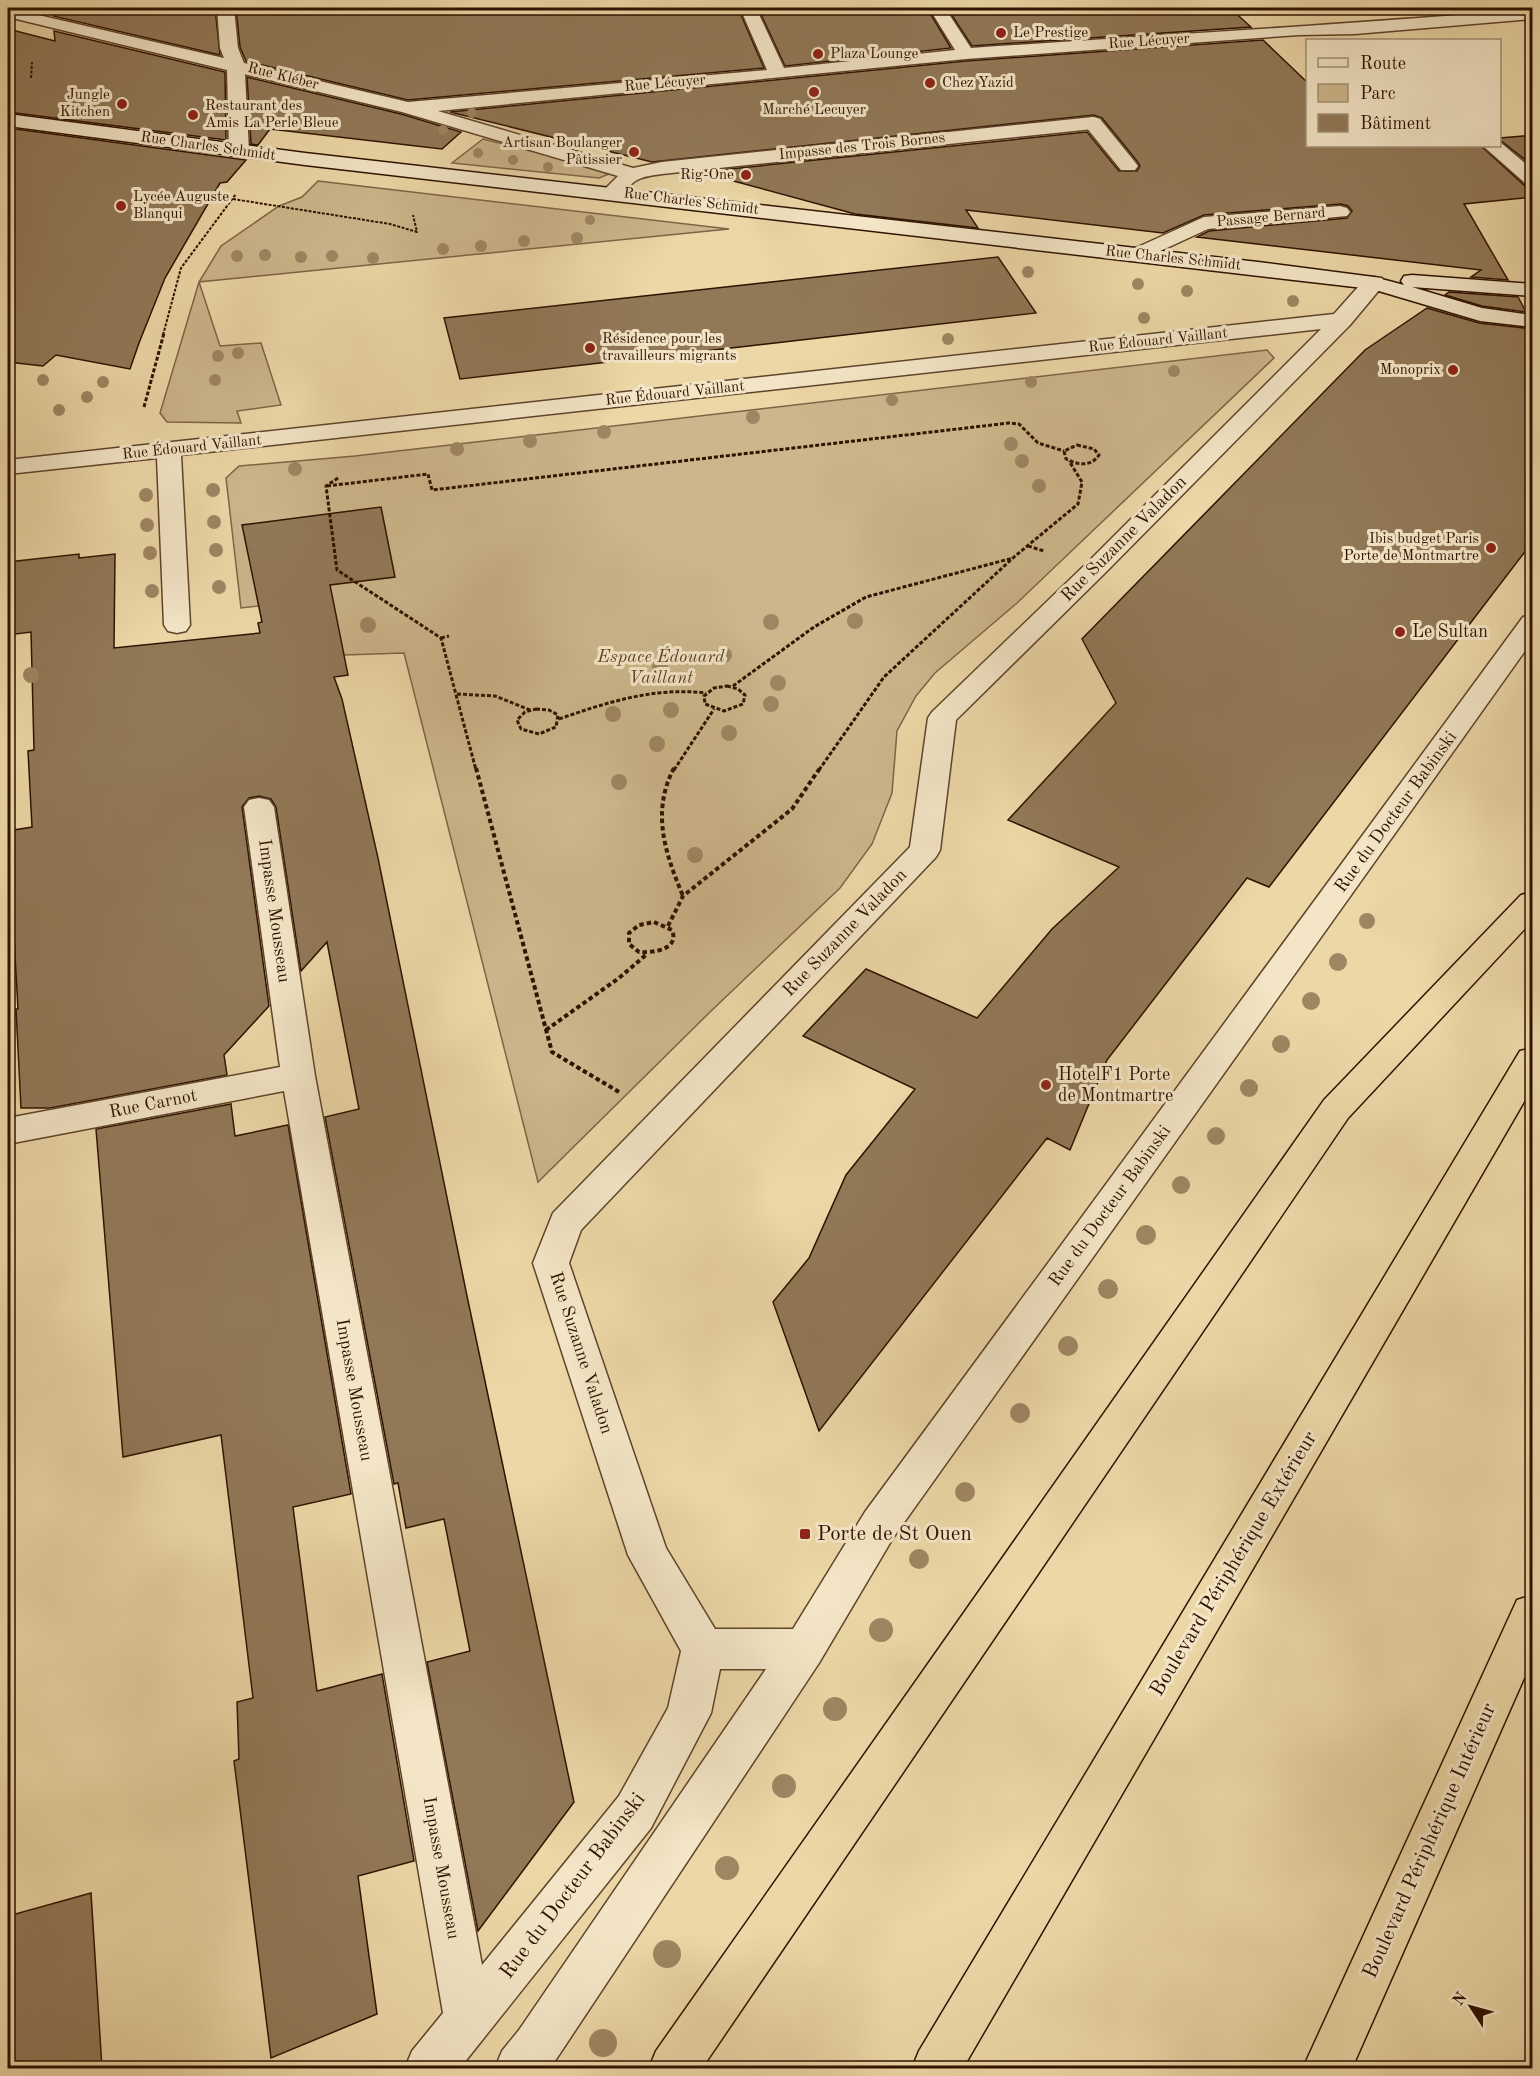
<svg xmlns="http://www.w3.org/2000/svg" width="1540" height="2076" font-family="'Old Standard TT',serif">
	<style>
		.green { fill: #ccb68b; stroke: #7e6446; stroke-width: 1.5 }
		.building { fill: #917857; stroke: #2f1200; stroke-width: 1.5 }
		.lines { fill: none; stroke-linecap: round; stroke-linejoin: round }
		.lane-casing { stroke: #5e432a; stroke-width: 3 }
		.street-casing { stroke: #5e432a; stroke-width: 3 }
		.secondary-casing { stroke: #2f1200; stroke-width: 3 }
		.highway-casing { stroke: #2f1200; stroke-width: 3 }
		.path-far2 { stroke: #2f1200; stroke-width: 2; stroke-dasharray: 3 1.5; stroke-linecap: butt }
		.path-far1 { stroke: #2f1200; stroke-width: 3; stroke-dasharray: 4 2; stroke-linecap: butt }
		.path { stroke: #2f1200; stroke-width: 4; stroke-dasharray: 4.5 3; stroke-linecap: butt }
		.lane { fill: #f3e5c6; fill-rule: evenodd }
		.street { fill: #f3e5c6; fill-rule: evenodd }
		.secondary { fill: #f3e5c6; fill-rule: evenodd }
		.highway { fill: #ecd7a7; fill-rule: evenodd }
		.tree { fill: #9e8662 }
		.poi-dot { fill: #8f2418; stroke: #f3e5c6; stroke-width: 2 }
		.labels { text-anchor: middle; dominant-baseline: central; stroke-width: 6; stroke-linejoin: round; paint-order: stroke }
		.far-poi-label { font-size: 15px; fill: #2f1200; stroke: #f3e5c6; text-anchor: start }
		.far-street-label { font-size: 15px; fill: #2f1200; stroke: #f3e5c6 }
		.street-label { font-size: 18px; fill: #2f1200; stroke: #f3e5c6 }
		.poi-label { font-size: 18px; fill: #2f1200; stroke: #f3e5c6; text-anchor: start }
		.park-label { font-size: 18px; font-style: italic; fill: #5e432a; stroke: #f3e5c6 }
		.near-poi-label { font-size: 21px; fill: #2f1200; stroke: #f3e5c6; text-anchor: start }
		.near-street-label { font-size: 21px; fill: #2f1200; stroke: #f3e5c6 }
	</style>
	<rect width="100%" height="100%" fill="#ecd7a7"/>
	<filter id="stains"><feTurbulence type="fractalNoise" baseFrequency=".00333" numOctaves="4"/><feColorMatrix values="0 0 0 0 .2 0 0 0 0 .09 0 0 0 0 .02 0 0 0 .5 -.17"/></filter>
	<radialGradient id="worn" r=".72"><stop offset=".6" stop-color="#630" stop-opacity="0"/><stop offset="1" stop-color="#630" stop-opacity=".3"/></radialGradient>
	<path class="green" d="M483,139L600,168L609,174L599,178L452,163Z
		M318,181L729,229L199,282L220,346L261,343L281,405L237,411L241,423L167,422L160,413L199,282L221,246L279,206L302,197Z
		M1267,350L1274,358L1017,603L935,673L916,696L897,731L892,793L872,844L840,888L709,1013L538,1182L404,653L344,655L323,598L241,608L226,478L239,466L355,456Z"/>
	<path class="building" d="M53,8H215L220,55L53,16Z
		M236,8H738L764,68L408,100L246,61L240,47Z
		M758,8H927L951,48L785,66Z
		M947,8H1230L1251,27L972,46Z
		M8,29L55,41L54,31L225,72L226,140L8,112Z
		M1263,40L1308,83V146H1481L1524,185L1533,187V197L1464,204L1508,280L1471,277L1481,270L1197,237L1209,231L1347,218L1352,211L1348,206L1341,204L1204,215L1163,233L966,210L978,228L855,214L700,172L1087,132L1119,171H1137L1140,166L1137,161L1102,118L1094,115L652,162L450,112L966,61Z
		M247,77L401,114L461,132L442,149L270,129L258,145L251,144Z
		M8,128L246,160L227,182L220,183L165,278L139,343L130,369L56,355L43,366L8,362Z
		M1533,135V166L1500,140V138Z
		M998,257L1036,313L460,379L444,318Z
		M1449,292L1518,297L1526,312L1482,306L1445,295Z
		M1427,308L1479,323L1533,329V541L1269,887L1247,878L1107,1060L1070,1150L1047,1138L819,1431L773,1302L809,1258L846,1175L915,1089L803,1036L866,969L977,1018L1052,929L1119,867L1008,820L1116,703L1082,639L1365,350Z
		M381,507L395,577L330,585L348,675L334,677L342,699L378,858L467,1296L574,1802L478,1931L427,1662L470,1651L444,1519L406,1528L398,1483L394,1484L325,1117L359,1109L327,942L301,971L276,807L271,799L259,796L249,798L242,807L269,1006L224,1055L227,1075L50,1108H21L16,1009H18L8,831L32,827L28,751L34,750L31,632L8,635V562L79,554V558L115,554L114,648L260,633L258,623L262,622L242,525Z
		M231,1104L235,1136L288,1125L351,1494L293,1507L317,1691L382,1674L414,1861L358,1876L377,2014L271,2058L234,1761L239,1759L237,1702L253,1698L221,1435L123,1457L96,1129Z
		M91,1893L102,2068H8V1916Z"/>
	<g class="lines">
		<g class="lane-casing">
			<path id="lane" d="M1093,117L1100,119L1135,162L1138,166L1135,170H1121L1086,127L1084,123L1086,119Z
				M1340,206L1347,208L1350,212L1347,216L1208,229L1143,259L1136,261L1129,259L1126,255L1129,251L1204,217Z"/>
		</g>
		<g class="street-casing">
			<path id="street" d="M8,8L224,58L220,48L217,8H234L238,48L244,63L408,102L767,70L740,8H756L784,68L955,50L929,8H945L971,48C1158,35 1345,25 1532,9V19L1355,34L1299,35L966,59L438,111L633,168L662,162L1093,117L1100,119L1102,123L1100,127L1093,129L662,174C655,175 644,176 637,180C625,187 621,201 604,197L601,193L618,176L402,112L245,74L249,151L246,155H232L229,151L227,70L8,17Z
				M1500,142L1532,169V185L1525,183L1483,146H1500Z
				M1374,277L1382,278L1385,283L1350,325L1106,572L956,720L940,850L936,857L581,1230L569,1263L666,1548L715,1629H793L865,1512L1523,617L1532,615V641L893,1538L819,1663L553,2064L550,2068H495L502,2051L519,2030L766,1669H720L711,1713L651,1828L460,2068H405L412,2051L443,2013L284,1091L8,1144V1118L280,1067L244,807L249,800L259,798L269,800L274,807L315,1076L482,1965L619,1796L668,1708L681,1651L628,1555L533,1263L553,1213L910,847L928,718L932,712L1088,562L1321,329L181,455L190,625L186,631L177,633L168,631L164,625L157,458L8,474V460L1334,314L1366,278Z"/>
		</g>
		<g class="secondary-casing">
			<path id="secondary" d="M8,114L305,153L1258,262L1374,277L1404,285L1401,281L1404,276L1412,275L1532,284V296L1412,287L1482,308L1532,315V327L1480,321L1372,289L305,165L8,126Z"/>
		</g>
		<g class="highway-casing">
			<path id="highway" d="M1532,892V921L1348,1118L702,2068H649L656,2051L1324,1100L1521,895Z
				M1532,1048V1088L963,2068H912L919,2051L1520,1051Z
				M1532,1595V1660L1352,2068H1303L1517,1600Z"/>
		</g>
		<path class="path-far2" d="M31,78L32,62
			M233,199L390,224L417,232L413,215
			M163,335L181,268L236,194"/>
		<path class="path-far1" d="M144,407L164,333
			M1077,445L1094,449L1099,455C1091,467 1078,465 1066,459L1064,451Z
			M338,478L326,486L337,570L441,638L476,770
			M327,486L428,474L432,490L1009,423L1019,424L1038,443L1064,451
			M1028,546L1044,551
			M441,638L449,636
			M727,686L738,689L745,695L743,704L724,711L705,704L704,696L714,688Z
			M733,686L814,627L866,597L1013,558
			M457,694L495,696L530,710
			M536,709L549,710L558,715L556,727L539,734L521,729L517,720L525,712Z
			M559,719C608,702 654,687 706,693
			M674,770L714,709
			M819,770L884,677L1014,557L1078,504L1082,482L1069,461"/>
		<path class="path" d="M476,768L552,1052L619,1092
			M674,768C651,812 665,853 683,896
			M654,922L672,930C680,950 652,953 639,952L629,944V933L639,925Z
			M668,926L683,896L792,809L820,768
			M546,1030L619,978L647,954"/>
		<use href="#lane" class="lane"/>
		<use href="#street" class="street"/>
		<use href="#secondary" class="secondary"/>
		<use href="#highway" class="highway"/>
	</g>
	<g class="tree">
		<circle cx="472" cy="113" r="5"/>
		<circle cx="443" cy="130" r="5"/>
		<circle cx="478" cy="153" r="5"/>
		<circle cx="513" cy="160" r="5"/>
		<circle cx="548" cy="167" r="5"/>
		<circle cx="590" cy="220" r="5"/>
		<circle cx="577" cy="238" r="6"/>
		<circle cx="524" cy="241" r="6"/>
		<circle cx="481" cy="246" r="6"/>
		<circle cx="443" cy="249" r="6"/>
		<circle cx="265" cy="255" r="6"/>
		<circle cx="237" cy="256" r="6"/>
		<circle cx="332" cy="256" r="6"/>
		<circle cx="301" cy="257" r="6"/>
		<circle cx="373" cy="258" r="6"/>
		<circle cx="1028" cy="272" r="6"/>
		<circle cx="1138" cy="284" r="6"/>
		<circle cx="1187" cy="291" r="6"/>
		<circle cx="1293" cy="301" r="6"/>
		<circle cx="1144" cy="318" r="6"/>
		<circle cx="948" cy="339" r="6"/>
		<circle cx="238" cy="353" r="6"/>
		<circle cx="218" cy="356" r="6"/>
		<circle cx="1174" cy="371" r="6"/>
		<circle cx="43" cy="380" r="6"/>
		<circle cx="215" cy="380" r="6"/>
		<circle cx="103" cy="382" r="6"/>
		<circle cx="1031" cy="382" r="6"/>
		<circle cx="87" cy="397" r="6"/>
		<circle cx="892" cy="400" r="6"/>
		<circle cx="59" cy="410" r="6"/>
		<circle cx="753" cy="417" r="7"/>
		<circle cx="604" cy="432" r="7"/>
		<circle cx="530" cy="441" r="7"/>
		<circle cx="1011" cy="444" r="7"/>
		<circle cx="457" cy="449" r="7"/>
		<circle cx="1022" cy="461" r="7"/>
		<circle cx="295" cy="469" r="7"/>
		<circle cx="1039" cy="486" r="7"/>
		<circle cx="213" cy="490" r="7"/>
		<circle cx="146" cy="495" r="7"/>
		<circle cx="214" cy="522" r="7"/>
		<circle cx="147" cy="525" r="7"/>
		<circle cx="216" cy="550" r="7"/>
		<circle cx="150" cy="553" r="7"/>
		<circle cx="219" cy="587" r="7"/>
		<circle cx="152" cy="591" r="7"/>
		<circle cx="855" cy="621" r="8"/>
		<circle cx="771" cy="622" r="8"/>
		<circle cx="368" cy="625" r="8"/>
		<circle cx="724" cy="655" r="8"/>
		<circle cx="660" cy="667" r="8"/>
		<circle cx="31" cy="675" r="8"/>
		<circle cx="778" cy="683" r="8"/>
		<circle cx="771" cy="704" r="8"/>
		<circle cx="671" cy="710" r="8"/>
		<circle cx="613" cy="714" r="8"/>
		<circle cx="729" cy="733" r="8"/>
		<circle cx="657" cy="744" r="8"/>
		<circle cx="619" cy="782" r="8"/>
		<circle cx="695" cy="855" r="8"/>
		<circle cx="1367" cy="921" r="8"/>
		<circle cx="1338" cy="962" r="9"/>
		<circle cx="1311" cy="1001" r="9"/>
		<circle cx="1281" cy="1044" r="9"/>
		<circle cx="1249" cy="1088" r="9"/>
		<circle cx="1216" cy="1136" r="9"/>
		<circle cx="1181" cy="1185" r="9"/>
		<circle cx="1146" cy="1235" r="10"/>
		<circle cx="1108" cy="1289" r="10"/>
		<circle cx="1068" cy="1346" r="10"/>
		<circle cx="1020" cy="1413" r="10"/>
		<circle cx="965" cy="1492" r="10"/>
		<circle cx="919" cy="1559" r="10"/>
		<circle cx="881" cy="1630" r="12"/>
		<circle cx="835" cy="1709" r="12"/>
		<circle cx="784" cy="1786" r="12"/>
		<circle cx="727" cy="1868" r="12"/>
		<circle cx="667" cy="1954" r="14"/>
		<circle cx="603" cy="2043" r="14"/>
	</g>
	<g class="poi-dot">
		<circle cx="1001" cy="33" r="6"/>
		<circle cx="818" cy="54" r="6"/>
		<circle cx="930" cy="83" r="6"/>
		<circle cx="814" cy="92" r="6"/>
		<circle cx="122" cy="104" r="6"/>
		<circle cx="193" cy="115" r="6"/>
		<circle cx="634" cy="152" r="6"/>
		<circle cx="746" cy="175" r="6"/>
		<circle cx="121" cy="206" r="6"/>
		<circle cx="590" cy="348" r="6"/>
		<circle cx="1453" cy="370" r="6"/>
		<circle cx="1491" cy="548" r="6"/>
		<circle cx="1400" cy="632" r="6"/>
		<circle cx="1046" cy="1085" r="6"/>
		<rect x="799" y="1528" width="12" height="12" rx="3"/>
	</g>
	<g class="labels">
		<g class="far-poi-label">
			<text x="1013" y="33">Le Prestige</text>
			<text x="830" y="54">Plaza Lounge</text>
			<text x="942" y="83">Chez Yazid</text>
			<text x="110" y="95" text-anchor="end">Jungle<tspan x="110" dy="17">Kitchen</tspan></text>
			<text x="205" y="106">Restaurant des<tspan x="205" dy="17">Amis La Perle Bleue</tspan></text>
			<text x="814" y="110" text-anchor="middle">Marché Lecuyer</text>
			<text x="622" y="143" text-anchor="end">Artisan Boulanger<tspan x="622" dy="17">Pâtissier</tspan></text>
			<text x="734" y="175" text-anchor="end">Rig-One</text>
			<text x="133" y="197">Lycée Auguste<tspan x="133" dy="17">Blanqui</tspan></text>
			<text x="602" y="339">Résidence pour les<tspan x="602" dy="17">travailleurs migrants</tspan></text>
			<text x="1441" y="370" text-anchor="end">Monoprix</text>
			<text x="1479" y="539" text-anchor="end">Ibis budget Paris<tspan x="1479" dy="17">Porte de Montmartre</tspan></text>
		</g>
		<g class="far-street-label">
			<text transform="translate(1149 42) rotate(-4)">Rue Lécuyer</text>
			<text transform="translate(283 77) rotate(14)">Rue Kléber</text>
			<text transform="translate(665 84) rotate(-5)">Rue Lécuyer</text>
			<text transform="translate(208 147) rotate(8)">Rue Charles Schmidt</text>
			<text transform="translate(862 147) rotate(-6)">Impasse des Trois Bornes</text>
			<text transform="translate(691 202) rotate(7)">Rue Charles Schmidt</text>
			<text transform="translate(1271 218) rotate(-5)">Passage Bernard</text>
			<text transform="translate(1173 259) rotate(6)">Rue Charles Schmidt</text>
			<text transform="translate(1158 341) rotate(-6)">Rue Édouard Vaillant</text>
			<text transform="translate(675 394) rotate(-6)">Rue Édouard Vaillant</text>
			<text transform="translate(192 448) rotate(-6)">Rue Édouard Vaillant</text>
		</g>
		<g class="street-label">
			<text transform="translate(1124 539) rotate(-45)">Rue Suzanne Valadon</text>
			<text transform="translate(1396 812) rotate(-54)">Rue du Docteur Babinski</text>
			<text transform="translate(274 911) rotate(82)">Impasse Mousseau</text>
			<text transform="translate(845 933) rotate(-46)">Rue Suzanne Valadon</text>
			<text transform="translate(153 1104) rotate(-11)">Rue Carnot</text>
			<text transform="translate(1110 1206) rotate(-54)">Rue du Docteur Babinski</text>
			<text transform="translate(581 1353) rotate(72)">Rue Suzanne Valadon</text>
			<text transform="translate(354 1390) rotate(80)">Impasse Mousseau</text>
			<text transform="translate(441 1868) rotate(80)">Impasse Mousseau</text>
		</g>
		<g class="poi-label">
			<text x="1412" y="632">Le Sultan</text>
			<text x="1058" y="1075">HotelF1 Porte<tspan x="1058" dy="21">de Montmartre</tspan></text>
		</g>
		<g class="park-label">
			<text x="661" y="657">Espace Édouard<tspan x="661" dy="21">Vaillant</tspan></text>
		</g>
		<g class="near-poi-label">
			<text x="817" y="1534">Porte de St Ouen</text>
		</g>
		<g class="near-street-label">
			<text transform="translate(1234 1564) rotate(-59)">Boulevard Périphérique Extérieur</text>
			<text transform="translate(1430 1841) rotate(-66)">Boulevard Périphérique Intérieur</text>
			<text transform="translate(573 1886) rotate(-53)">Rue du Docteur Babinski</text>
		</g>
	</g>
	<rect width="1540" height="2076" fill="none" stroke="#ecd7a7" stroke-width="30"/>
	<rect x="9" y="9" width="1522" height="2058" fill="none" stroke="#2f1200" stroke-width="3"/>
	<rect x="15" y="15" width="1510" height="2046" fill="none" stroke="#2f1200" stroke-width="1.5"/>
	<rect x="1306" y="39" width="195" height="108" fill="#f3e5c6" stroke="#a59177" stroke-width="1.5"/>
	<rect x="1318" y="58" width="30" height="9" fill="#f3e5c6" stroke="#a59177" stroke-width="1.5"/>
	<text x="1360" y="69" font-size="18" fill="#2f1200">Route</text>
	<rect x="1318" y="84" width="30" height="18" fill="#ccb68b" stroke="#a59177" stroke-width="1.5"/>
	<text x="1360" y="99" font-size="18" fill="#2f1200">Parc</text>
	<rect x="1318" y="114" width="30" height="18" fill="#917857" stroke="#a59177" stroke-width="1.5"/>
	<text x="1360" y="129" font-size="18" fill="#2f1200">Bâtiment</text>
	<g transform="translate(1471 2007) rotate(306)" stroke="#f3e5c6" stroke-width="4.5" paint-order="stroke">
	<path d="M0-4.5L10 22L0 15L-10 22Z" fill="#2f1200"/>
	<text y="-9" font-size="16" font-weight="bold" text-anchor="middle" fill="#2f1200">N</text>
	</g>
	<rect width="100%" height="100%" filter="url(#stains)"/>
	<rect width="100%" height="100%" fill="url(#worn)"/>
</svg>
